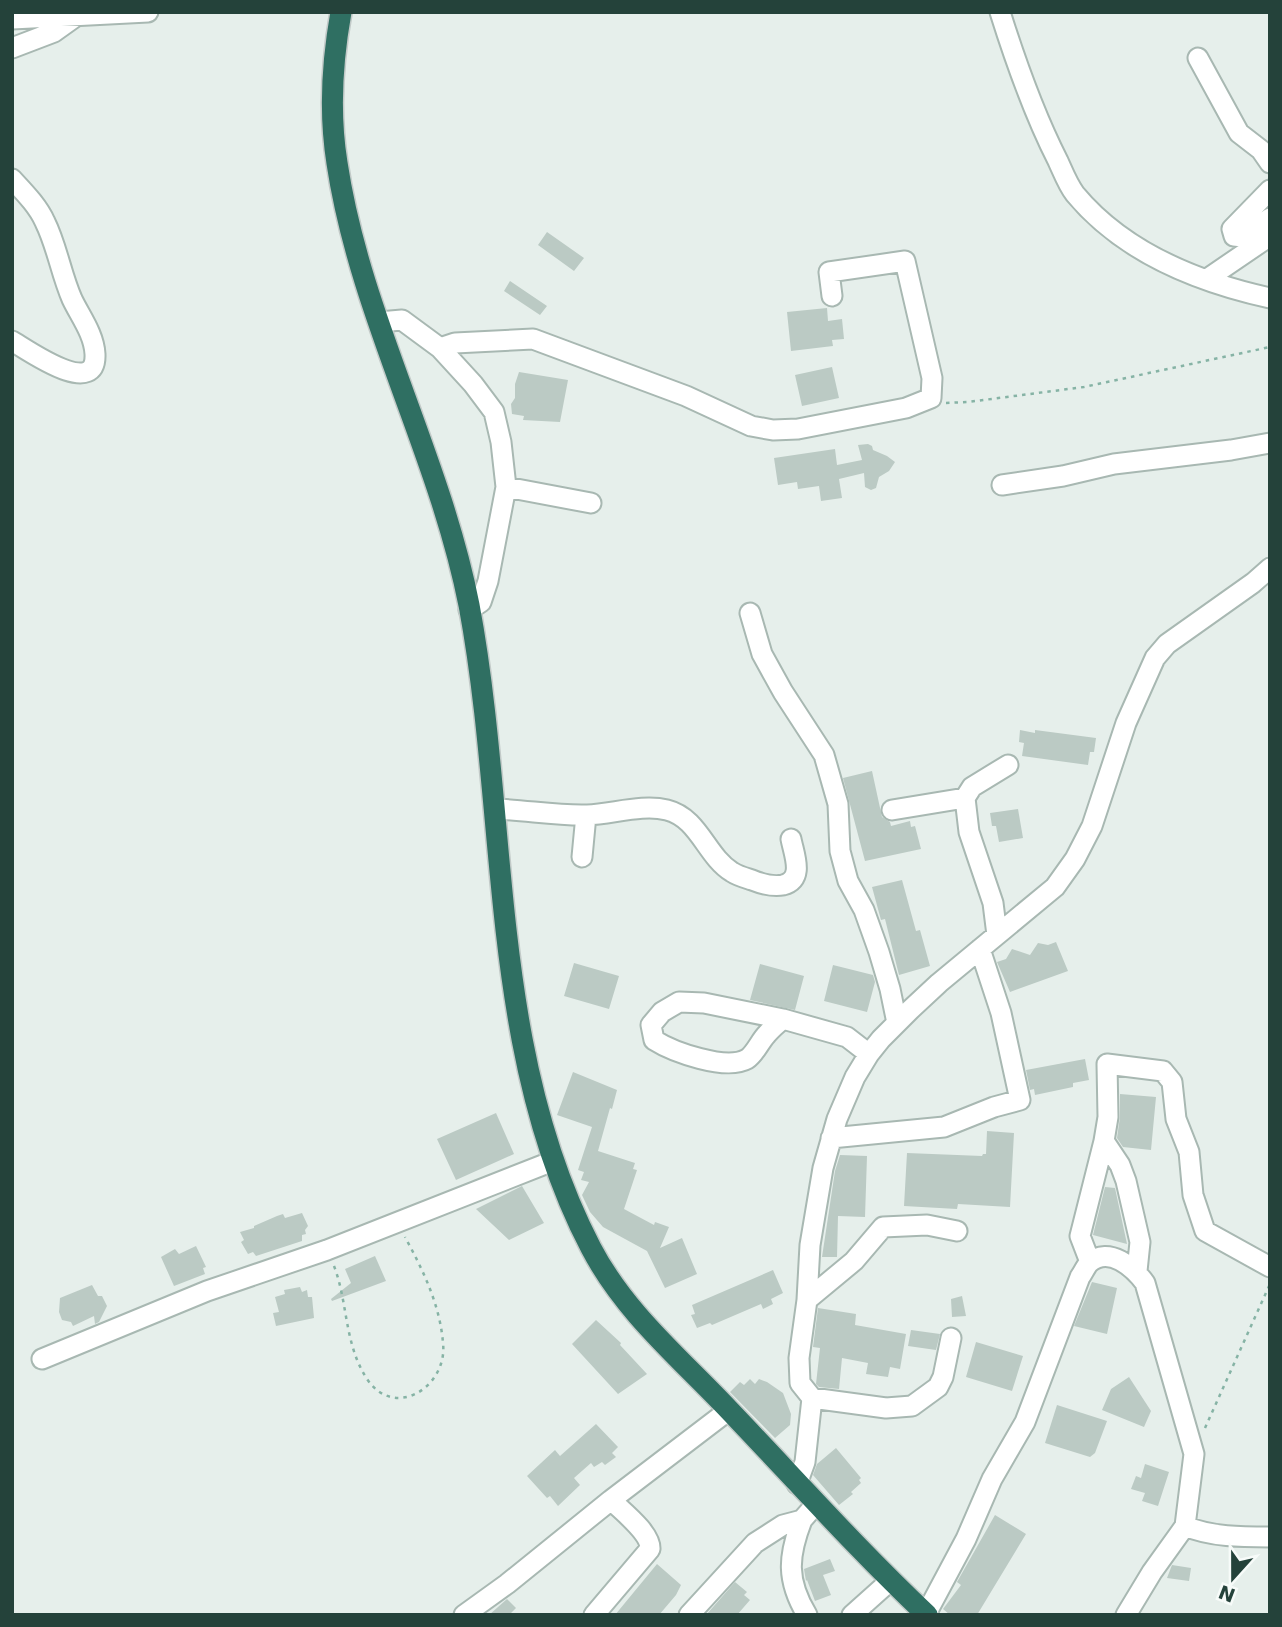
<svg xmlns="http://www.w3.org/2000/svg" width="1282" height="1627" font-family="'DejaVu Sans',sans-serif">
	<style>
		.building { fill: #bbcac4 }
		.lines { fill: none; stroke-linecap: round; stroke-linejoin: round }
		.minor-casing { stroke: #a8b8b2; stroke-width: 23 }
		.highway-casing { stroke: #c2cac8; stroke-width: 24 }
		.path { stroke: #86b3a5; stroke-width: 2.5; stroke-dasharray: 3.5 5; stroke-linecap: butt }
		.minor { stroke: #fff; stroke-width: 19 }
		.highway { stroke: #2f6f62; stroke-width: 21 }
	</style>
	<rect width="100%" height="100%" fill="#e6efeb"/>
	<path class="building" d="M547,232L584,258L574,271L538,245Z
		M510,281L547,306L540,315L504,291Z
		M827,308L828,321L842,319L844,339L832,340L833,346L791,351L787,312Z
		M832,367L839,398L802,406L795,375Z
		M519,372L568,380L560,422L523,420L524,416L512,414L511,404L515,398V384Z
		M868,444L872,446L873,450L887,456L895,462L889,471L879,477L876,488L871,490L865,487L864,473L839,479L842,498L821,501L819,486L798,489L797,482L778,485L774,458L835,449L837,465L862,460L858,445Z
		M1020,730L1035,733V730L1096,738L1094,752H1090L1088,765L1022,756L1024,743L1019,742Z
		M872,771L882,817L890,822L891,826L910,821L911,827L915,826L921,849L865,861L843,778Z
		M1018,809L1023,838L999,842L996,826H992L990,813Z
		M902,880L916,931L920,930L930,966L899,975L885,919L881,920L872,887Z
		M1056,942L1068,971L1010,992L997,962L1006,959L1012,949L1030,955L1038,943L1048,945Z
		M574,963L619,976L609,1009L564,996Z
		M760,964L804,976L795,1010L750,1000Z
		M833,965L873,975L875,982L867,1012L824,1001Z
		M1085,1059L1089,1080L1073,1083V1087L1035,1095L1034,1089L1030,1090L1026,1070Z
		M573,1072L617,1090L612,1109L610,1108L598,1151L635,1163L633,1169L637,1170L624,1209L654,1225L655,1222L669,1227L660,1248L682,1238L697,1274L665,1288L647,1251L603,1227L590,1212L582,1195L589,1182L581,1180L584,1172L578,1170L592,1127L557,1115Z
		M1120,1094L1156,1097L1151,1150L1123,1147L1117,1138L1120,1117Z
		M496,1113L514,1154L456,1180L437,1139Z
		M987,1131L1014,1133L1010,1207L958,1204L957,1209L904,1206L907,1153L982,1156L983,1154H986Z
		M840,1155L867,1156L865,1217L838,1216L837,1257H822L835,1171Z
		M522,1186L544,1223L509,1240L476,1209Z
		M1105,1187L1115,1188L1127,1244L1093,1235Z
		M302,1213L308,1226L305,1230L306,1234L302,1235V1241L256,1256L253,1252L248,1254L241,1242L244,1240L240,1232L254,1228V1226L277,1216L283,1214L285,1218Z
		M196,1246L206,1267L203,1268L205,1274L174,1286L161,1257L175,1249L179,1254Z
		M375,1256L386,1281L332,1301L331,1299L351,1283L345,1269Z
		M773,1270L783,1293L771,1299L773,1304L763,1309L761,1304L712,1325L710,1323L697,1328L691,1315L695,1314L692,1305Z
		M1092,1282L1117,1288L1107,1334L1074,1326Z
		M92,1285L98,1296H102L107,1306L99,1322L95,1324L94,1316L73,1326L71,1322L62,1320L59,1312L60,1298Z
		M300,1287L302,1292L307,1290L308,1297H312L314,1318L276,1326L273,1313L279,1312L275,1297L285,1294L284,1290Z
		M962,1296L966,1316L952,1317L951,1299Z
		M818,1308L856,1314L855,1325L906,1334L900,1369L890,1367L888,1377L866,1374L868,1363L842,1358L839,1389L819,1387L816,1384L820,1348L813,1347Z
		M596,1320L621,1343L620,1345L647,1374L618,1394L572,1344Z
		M911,1330L940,1334L936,1350L908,1346Z
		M976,1342L1023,1356L1012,1391L966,1377Z
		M1129,1377L1151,1411L1144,1427L1102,1410L1111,1389Z
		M750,1379L755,1384L759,1379L767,1382L783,1393L791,1414L790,1425L775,1438L730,1392L740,1382L744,1385Z
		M1057,1405L1107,1421L1095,1453L1090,1457L1045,1443Z
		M596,1424L618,1447L612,1453L616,1457L605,1465L602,1462L594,1467L591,1463L574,1478L580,1485L558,1506L550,1496L547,1498L527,1476L555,1450L560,1456Z
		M836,1448L861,1478L859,1480L861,1483L851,1492L853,1494L839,1505L813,1475L817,1464Z
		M1145,1464L1169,1472L1158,1506L1142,1501L1145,1493L1131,1489L1136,1476L1141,1478Z
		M995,1515L1026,1534L977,1615H950L943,1609L961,1585L957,1582Z
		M830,1559L835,1571L823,1575L831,1595L815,1601L807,1580L806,1581L804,1569Z
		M657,1564L681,1585L676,1595L659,1615H615Z
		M1172,1565L1191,1568L1189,1581L1167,1578Z
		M735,1582L747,1592L744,1595L750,1600L737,1615H706Z
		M507,1599L516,1608L509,1615H489Z"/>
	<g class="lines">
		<g class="minor-casing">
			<path id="minor" d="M1000,12C1016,63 1034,114 1058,161C1063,172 1068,185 1075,194C1124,253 1197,282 1270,298
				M12,19L148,12
				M12,48L54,32L75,17
				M1198,58L1239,133L1261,150L1270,163
				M12,179C24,192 38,206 45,222C57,246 61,274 72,299C80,316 94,334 95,354C97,400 26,349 12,341
				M1270,190L1232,229L1234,236L1243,237L1270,218
				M1207,279L1270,236
				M379,322L402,320L440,348L455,343L533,339L686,396L751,426L773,430L798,429L906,408L931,398L932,378L905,261L829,272L832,296
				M440,348L473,384L494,412L501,442L506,487L488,581L481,602L469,610
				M1002,485L1063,476L1114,464L1231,450L1270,443
				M506,487L591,503
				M750,613L762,654L783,692L824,755L838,804L840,851L848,881L864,910L879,952L890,989L897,1023
				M495,809C526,810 557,816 587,815C613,814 642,804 667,810C699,818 706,856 732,872C738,876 746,878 752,880C762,884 773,887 783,885C805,879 794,855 791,839
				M892,810L965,798
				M582,857L586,815
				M997,935L993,903L969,832L965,798L972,787L1008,765
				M783,1019C778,1023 772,1028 767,1034C760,1041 755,1054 747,1059C726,1071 673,1052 654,1040L651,1025L662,1012L679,1002L704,1003L783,1019L847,1037L869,1054
				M831,1138L944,1127L994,1107L1020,1100L1001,1013L980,949
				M1104,1141L1108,1117L1107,1064L1163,1071L1172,1082L1176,1119L1189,1152L1193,1195L1205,1231L1270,1267
				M1090,1262L1080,1236L1104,1141L1120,1165L1126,1181L1140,1242L1137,1271
				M807,1300L854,1261L883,1227L927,1225L957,1231
				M42,1359L207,1291L327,1250L553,1161
				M812,1398L886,1408L912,1406L938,1387L943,1377L951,1338
				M797,1484L805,1462L812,1398L800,1383L799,1358L807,1300L810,1245L823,1168L837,1119L855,1077L869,1054L881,1039L910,1010L939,983L1055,887L1075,859L1092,826L1126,723L1155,658L1167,644L1253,583L1270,568
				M802,1520C788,1556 786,1580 807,1615
				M926,1614L966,1539L992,1479L1025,1422L1080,1277C1083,1273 1086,1266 1089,1263C1109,1245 1134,1268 1145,1283L1194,1454L1185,1526
				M464,1615L507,1584L611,1500L729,1410
				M594,1615L650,1549C651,1533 622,1511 611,1500
				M689,1615L755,1543L783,1525L802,1520L816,1504
				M852,1615L890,1581
				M1126,1615L1152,1572L1185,1526C1211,1537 1242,1537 1270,1537"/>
		</g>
		<g class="highway-casing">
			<path id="highway" d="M341,12C332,62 329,113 337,163C360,316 439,453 469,605C509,819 488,1051 591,1248C625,1313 680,1358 729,1410C795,1479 857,1549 927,1615"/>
		</g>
		<path class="path" d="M946,403L968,402L1084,387L1270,347
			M334,1266C348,1302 344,1344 367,1379C395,1421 448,1386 443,1343C440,1305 423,1270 405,1237
			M1205,1428L1270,1284"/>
		<use href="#minor" class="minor"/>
		<use href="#highway" class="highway"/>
	</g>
	<rect width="1282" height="1627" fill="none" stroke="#24423a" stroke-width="28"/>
	<g transform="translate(1233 1578) rotate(201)" stroke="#f7fbf9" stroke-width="5" paint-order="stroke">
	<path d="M0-5L12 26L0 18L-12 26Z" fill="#24423a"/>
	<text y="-10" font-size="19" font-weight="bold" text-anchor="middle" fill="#24423a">N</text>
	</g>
</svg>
